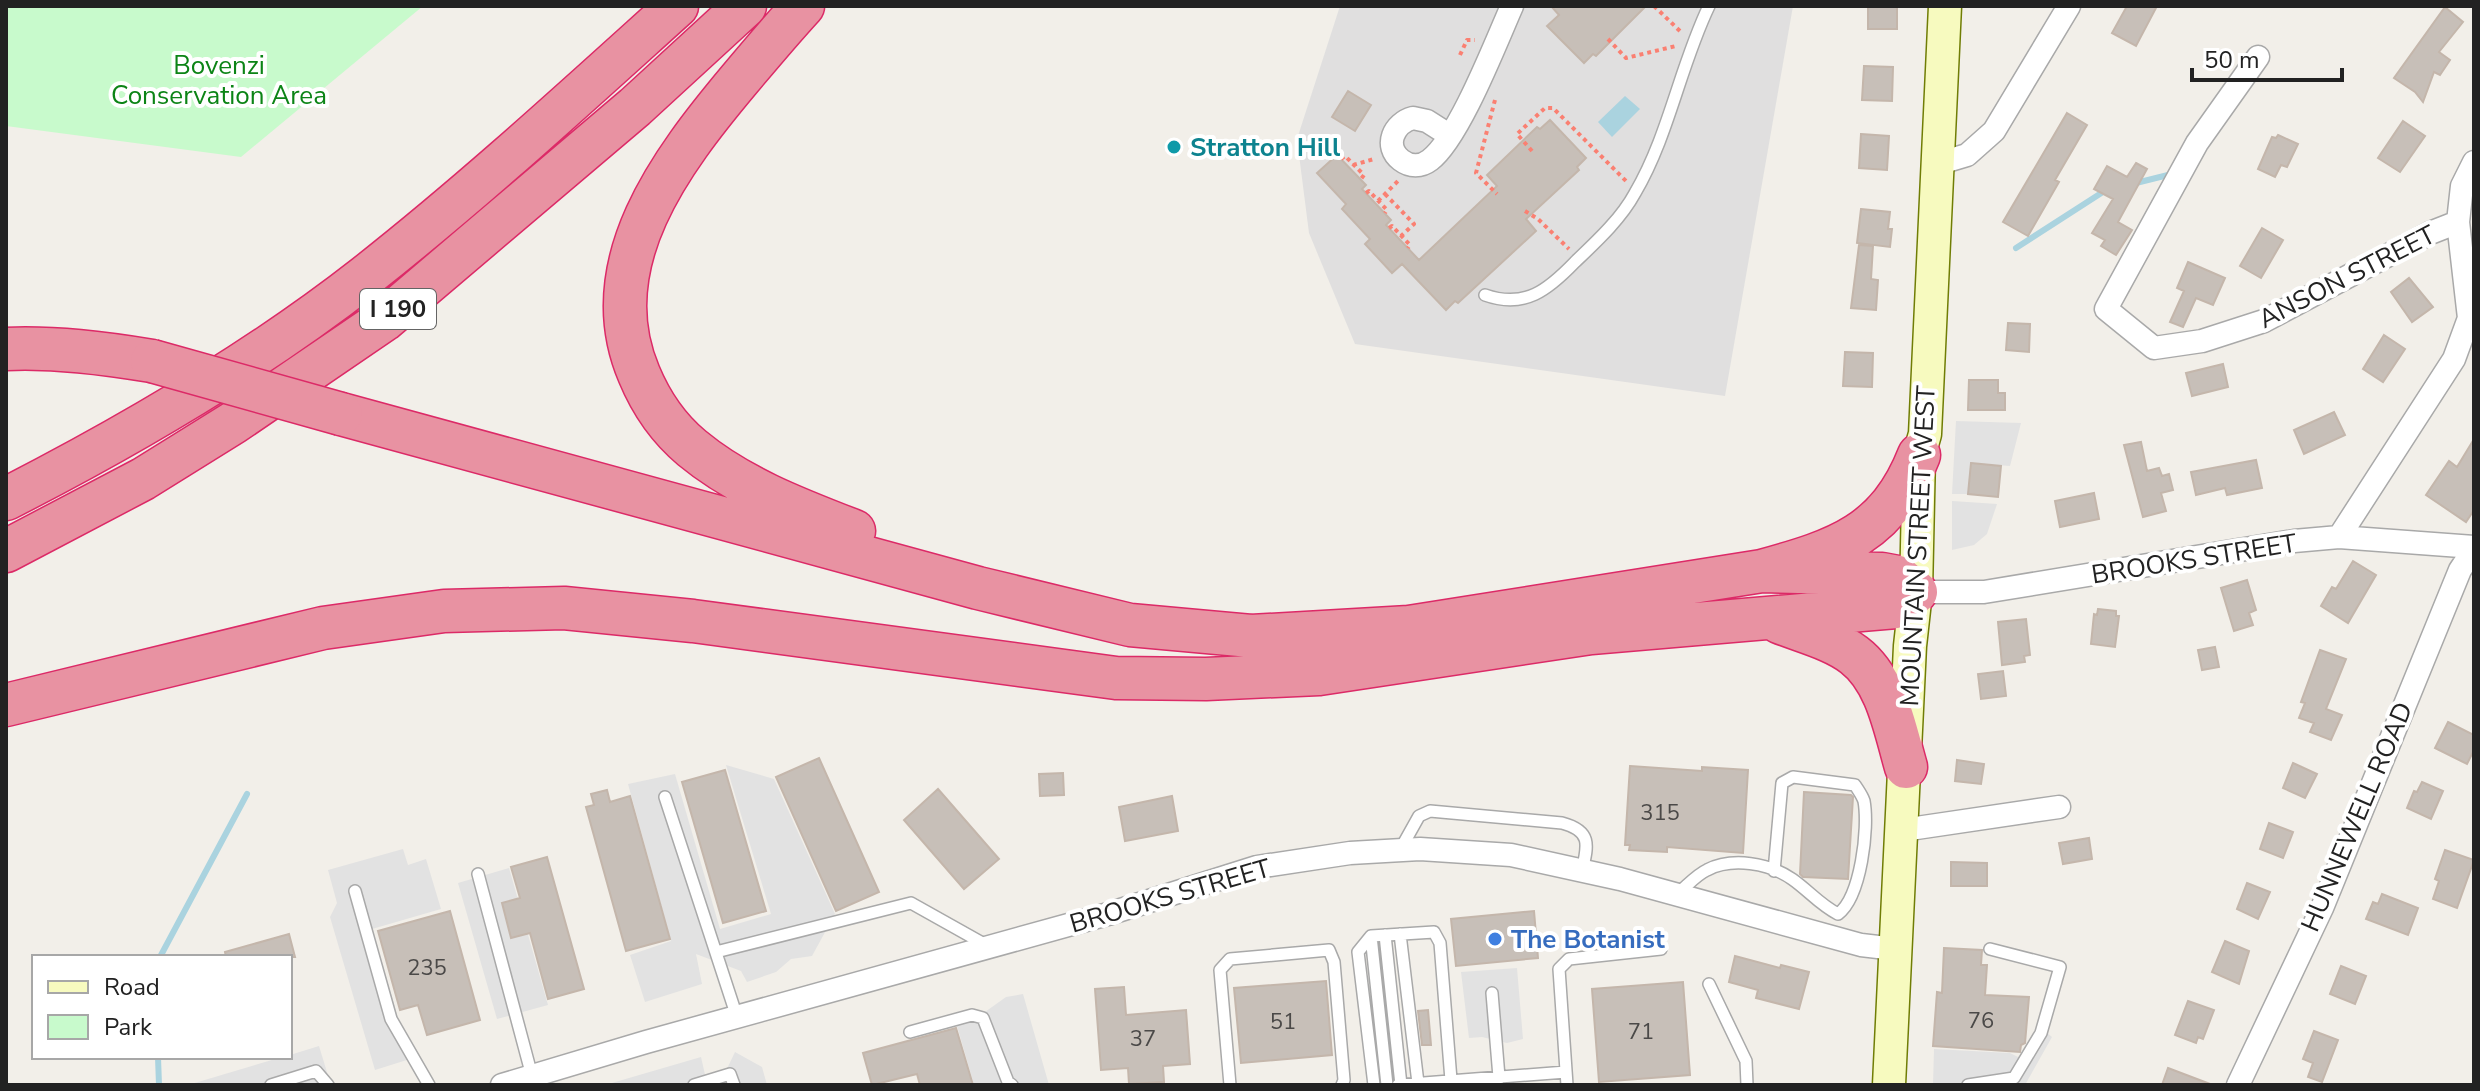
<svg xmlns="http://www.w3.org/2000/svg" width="2480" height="1091" font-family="'Nunito Sans',sans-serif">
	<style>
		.residential { fill: #e0dfdf }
		.park { fill: #c8facc }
		.parking { fill: #e2e2e2 }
		.water { fill: #aad3df }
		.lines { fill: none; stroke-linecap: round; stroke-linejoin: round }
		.stream { stroke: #aad3df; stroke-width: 6 }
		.building { fill: #c7bfb8; stroke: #c4b6ab; stroke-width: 2 }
		.service-casing { stroke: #a9a9a9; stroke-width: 14 }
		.minor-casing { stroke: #a9a9a9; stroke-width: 25 }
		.secondary-casing { stroke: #707d05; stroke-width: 35 }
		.motorway-casing { stroke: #dc2a67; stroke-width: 45 }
		.path { stroke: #fa8072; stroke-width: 4; stroke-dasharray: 4 4; stroke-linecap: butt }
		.service { stroke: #fff; stroke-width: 11 }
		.minor { stroke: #fff; stroke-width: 22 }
		.secondary { stroke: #f7fabf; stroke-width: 32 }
		.motorway { stroke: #e892a2; stroke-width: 42 }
		.motorway-bridge-casing { stroke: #dc2a67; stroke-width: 45; stroke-linecap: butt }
		.motorway-bridge { stroke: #e892a2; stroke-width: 42 }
		.culture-dot { fill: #0f9aa8; stroke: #fff; stroke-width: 3 }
		.shop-dot { fill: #3f7fe0; stroke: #fff; stroke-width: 3 }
		.labels { text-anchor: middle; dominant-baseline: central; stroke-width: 8; stroke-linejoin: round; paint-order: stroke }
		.number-label { font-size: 22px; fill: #4b4948 }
		.shield { fill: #fff; stroke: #646464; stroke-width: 2 }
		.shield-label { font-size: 24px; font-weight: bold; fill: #222 }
		.park-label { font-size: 26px; fill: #0c8416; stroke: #fff }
		.culture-label { font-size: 26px; font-weight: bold; fill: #0d838f; stroke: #fff; text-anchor: start }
		.street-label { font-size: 26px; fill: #222; stroke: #fff }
		.shop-label { font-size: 26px; font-weight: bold; fill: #366cbe; stroke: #fff; text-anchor: start }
	</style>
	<rect width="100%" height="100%" fill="#f2efe9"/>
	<path class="residential" d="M1340,6H1793L1725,396L1355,344L1309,233L1297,139Z"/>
	<path class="park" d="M6,6H423L241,157L6,126Z"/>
	<path class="parking" d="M1956,421L2021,423L2010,466L1971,463L1968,494H1952Z
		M1952,501L1997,504L1987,534L1974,545L1952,550Z
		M726,765L774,779L835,914L812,956L791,959L776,972L747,982L741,971L696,954L702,984L645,1002L630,955L671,941L628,784L675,774L720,929L771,914Z
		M403,849L408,865L426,859L441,909L372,929L410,1059L375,1070L330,917L337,903L328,870Z
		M509,868L548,1005L497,1019L458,883Z
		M1517,968L1523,1039L1507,1043L1482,1037L1469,1038L1461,972Z
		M1023,994L1049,1085H974L957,1026L971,1022L1006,997Z
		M2046,1032L2052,1037L2025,1085H1933L1934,1049L2010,1053L2018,1057Z
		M319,1046L330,1082L321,1085H188L282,1057H290V1055Z
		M735,1052L762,1067L767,1085H605L701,1057L706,1079L724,1075Z"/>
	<path class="water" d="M1625,96L1640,109L1612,137L1598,122Z"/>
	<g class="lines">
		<path class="stream" d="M2132,184L2172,174
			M2016,248L2106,190
			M160,957L247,794
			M158,1057L159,1085"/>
	</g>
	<path class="building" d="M1551,6H1646L1596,56L1593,54L1584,63L1547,26L1559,15Z
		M1868,6H1897V29H1868Z
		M2127,6H2157L2136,46L2112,33Z
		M2445,7L2463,22L2439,52L2450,60L2440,75L2434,72L2423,102L2415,92L2394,78Z
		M1864,66L1893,67L1892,101L1862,100Z
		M1348,91L1371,105L1355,131L1332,117Z
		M2067,113L2087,125L2055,180L2059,182L2028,236L2003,222Z
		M1550,120L1586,158L1577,167L1579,170L1526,219L1536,231L1458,303L1455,301L1446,310L1402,264L1392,273L1365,244L1370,239L1342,209L1346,204L1317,173L1337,155L1366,185L1362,189L1391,220L1386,225L1419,260L1497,186L1487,175L1537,127L1540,129Z
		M2403,121L2425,136L2400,172L2378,158Z
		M1861,134L1889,136L1887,170L1859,168Z
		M2278,135L2298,144L2287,167L2281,165L2275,177L2258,169L2272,137L2276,138Z
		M2136,163L2147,169L2118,222L2132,230L2116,255L2101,246L2105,240L2092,233L2113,199L2094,189L2107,166L2127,177Z
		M1861,209L1890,212L1888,229H1892L1890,247L1857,243Z
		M2262,228L2283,240L2261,278L2240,266Z
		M1859,245L1873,246L1871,279L1878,280L1876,310L1851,308Z
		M2188,262L2225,278L2213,305L2196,298L2183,327L2170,322L2184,291L2177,288Z
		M2409,278L2433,307L2412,322L2391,292Z
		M2008,323L2030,324L2029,352L2006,350Z
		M2384,335L2405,349L2383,382L2363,369Z
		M1845,352L1873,353L1872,387L1843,386Z
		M2223,364L2228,387L2192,396L2186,373Z
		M1969,380H1998V393H2005V410H1968Z
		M2334,412L2345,435L2304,454L2294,430Z
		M2474,439V510L2466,522L2426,495L2449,461L2457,467Z
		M2141,442L2147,471L2159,468L2162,476L2169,474L2173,490L2161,493L2166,511L2143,517L2124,445Z
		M2256,460L2262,488L2227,495L2225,488L2196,495L2191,472Z
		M1971,463L2001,466L1998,497L1968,494Z
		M2094,493L2099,519L2060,527L2055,501Z
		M2353,561L2376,575L2348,623L2321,606L2332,587L2336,589Z
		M2247,580L2256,610L2249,613L2253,625L2234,631L2221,588Z
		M2098,609L2116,611V616H2119L2115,647L2091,644L2094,614L2097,615Z
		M2026,619L2030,655L2024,656L2025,662L2002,665L1998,622Z
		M2215,647L2219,667L2202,670L2198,650Z
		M2320,650L2346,659L2326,709L2342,715L2331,740L2310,732L2314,723L2299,718L2305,703L2301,702Z
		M2003,671L2006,696L1981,699L1978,674Z
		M2448,722L2474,735V750L2467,764L2435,748Z
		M819,758L879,892L836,911L776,777Z
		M1957,760L1984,764L1981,784L1955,781Z
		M2293,763L2317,774L2305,798L2283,788Z
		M1630,766L1702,771V767L1748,770L1743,853L1667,847V852L1629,850L1630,845H1625Z
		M725,770L766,911L723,923L682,782Z
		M1063,773L1064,795L1040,796L1039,774Z
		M2422,782L2443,791L2431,819L2407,808L2414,791L2417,792Z
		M938,789L999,859L964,889L904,820Z
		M607,790L610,802L630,796L670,939L626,951L586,807L594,805L591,794Z
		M1804,792L1851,795L1853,797L1848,879L1803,877L1800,874Z
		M1172,796L1178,831L1125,841L1119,807Z
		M2269,823L2293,832L2283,858L2260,849Z
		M2089,838L2092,859L2063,864L2059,843Z
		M2445,850L2474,860L2457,908L2433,899L2439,881L2435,879Z
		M547,857L584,989L548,999L530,933L511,938L502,903L520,898L511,867Z
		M1951,862L1987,863V886H1951Z
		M2247,883L2270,892L2258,919L2237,909Z
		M2382,894L2418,908L2408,935L2366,919L2373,902L2378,904Z
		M450,911L480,1020L427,1035L418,1005L400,1010L378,931Z
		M1534,911L1538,958L1456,966L1451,919Z
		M289,934L295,957H226L225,952Z
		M2225,941L2249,951L2239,984L2212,972Z
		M1944,948L1982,950L1981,965H1987L1985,995L2029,997L2025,1043L2021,1045L2020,1052L1933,1046L1937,992L1942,993Z
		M1735,956L1780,968L1781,965L1809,972L1799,1009L1756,998L1758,990L1729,982Z
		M2341,966L2366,976L2355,1004L2330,994Z
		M1326,981L1332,1055L1241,1063L1234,988Z
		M1683,982L1690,1075L1599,1082L1592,989Z
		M1124,987L1126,1015L1186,1010L1190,1064L1163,1066L1164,1082L1129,1084L1128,1068L1101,1070L1095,989Z
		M2188,1001L2214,1010L2203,1039L2198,1037L2196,1043L2175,1035Z
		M1428,1010L1431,1045H1422L1418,1011Z
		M956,1028L973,1085H920L917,1074L872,1085L863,1053Z
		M2314,1031L2338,1040L2322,1082L2308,1077L2313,1063L2303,1059Z
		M2168,1068L2210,1084L2209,1085H2162Z"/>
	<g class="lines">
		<g class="service-casing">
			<path id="service" d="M1485,295C1525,309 1548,290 1575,262C1596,242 1621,219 1635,193C1669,135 1680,66 1709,6
				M665,797L737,1017
				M1400,850L1419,816L1430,811L1562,823C1592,831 1588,845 1582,871
				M478,874L532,1076
				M355,891L391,1019L429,1085
				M1677,894C1686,887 1696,875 1707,870C1732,857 1769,863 1792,879C1808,890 1820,905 1838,914C1861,897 1869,828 1864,801C1862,795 1858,790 1855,785L1793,777L1782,783L1774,871
				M1400,934L1418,1083
				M1385,935L1401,1085
				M1371,936L1387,1085
				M716,952L911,903L986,945
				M1709,984L1746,1061L1747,1085
				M1492,993L1499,1077L1496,1085
				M910,1032L972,1015L983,1018L1008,1082L1012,1085
				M271,1085L316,1071L328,1085
				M694,1085L730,1074L734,1085
				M1230,1085L1220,970L1230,959L1329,950L1334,962L1344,1080L1342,1085
				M1374,1085L1358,952L1371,936L1434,932L1440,943L1451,1080
				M1398,1085L1566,1072
				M1567,1085L1559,969L1569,959L1661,949
				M1968,1085L2014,1078L2041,1033L2060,967L1990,949"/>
		</g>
		<g class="minor-casing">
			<path id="minor" d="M2258,57L2197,143L2106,309L2154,348L2202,341L2264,321L2430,233L2458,222
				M1449,135L1427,121L1413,118C1394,123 1383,146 1401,160C1410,167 1421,167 1430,160C1459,138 1496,42 1512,6
				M1937,164L1967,155L1994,131L2069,6
				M2339,537L2454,359L2469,318L2458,222L2462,186L2474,162
				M1916,592H1984L2294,541L2339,537L2474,547
				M1903,830L2059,807
				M502,1085L646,1042L1108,914L1257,867L1350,853L1420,849L1511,855L1620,879L1861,945L1895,949
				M2238,1085L2322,908L2460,570L2474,549"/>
		</g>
		<g class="secondary-casing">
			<path id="secondary" d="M1889,1085L1910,646L1916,592L1919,455L1925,434L1945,6"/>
		</g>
		<g class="motorway-casing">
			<path id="motorway" d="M803,6C781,30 760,55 739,80C672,160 592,264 639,374C651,403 668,428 692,448C739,487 797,509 854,531
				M6,349C56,347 103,353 152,361
				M341,414L978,588L1130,625L1251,636L1409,627L1762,571C1838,550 1888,534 1919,455
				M6,499C131,435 255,363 366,276C474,191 575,98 677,6
				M6,551L143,479L233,423L384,320L635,107L745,6
				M1779,622C1804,632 1833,639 1854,655C1887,680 1895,729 1906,767
				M6,705L323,628L444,611L564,608L693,621L1116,678L1206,679L1319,674L1591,633L1896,607L1916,592L1898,577L1882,574L1762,571"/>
		</g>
		<path class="path" d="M1654,6L1681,32
			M1608,39L1626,58L1676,46
			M1460,55L1467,40H1475
			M1495,100L1476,173L1497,194
			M1532,151L1517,134L1545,108H1553L1626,181
			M1341,159L1345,156L1364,175L1361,179
			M1353,165L1374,159
			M1366,193L1369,191L1387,210L1385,213
			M1385,194L1414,224L1401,236
			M1378,201L1399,180
			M1525,211L1538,219L1569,249
			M1389,228L1392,226L1410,245L1408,248"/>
		<use href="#service" class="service"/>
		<use href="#minor" class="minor"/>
		<use href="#secondary" class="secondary"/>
		<use href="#motorway" class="motorway"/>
		<g class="motorway-bridge-casing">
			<path id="motorway-bridge" d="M152,361L341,414"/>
		</g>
		<use href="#motorway-bridge" class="motorway-bridge"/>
	</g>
	<circle class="culture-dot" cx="1174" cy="147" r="8"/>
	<circle class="shop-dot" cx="1495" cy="939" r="8"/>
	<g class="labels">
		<g class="number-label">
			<text x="1660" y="813">315</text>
			<text x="427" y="968">235</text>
			<text x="1981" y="1021">76</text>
			<text x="1283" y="1022">51</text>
			<text x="1641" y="1032">71</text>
			<text x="1143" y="1039">37</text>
		</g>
		<rect class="shield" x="360" y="289" width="76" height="40" rx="6"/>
		<g class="shield-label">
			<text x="398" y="309">I 190</text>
		</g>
		<g class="park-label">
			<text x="219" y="65">Bovenzi<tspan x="219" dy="30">Conservation Area</tspan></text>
		</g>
		<g class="culture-label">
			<text x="1190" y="147">Stratton Hill</text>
		</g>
		<g class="street-label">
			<text transform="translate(2347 277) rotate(-27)">ANSON STREET</text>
			<text transform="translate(1918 546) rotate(-87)">MOUNTAIN STREET WEST</text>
			<text transform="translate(2194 559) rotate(-9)">BROOKS STREET</text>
			<text transform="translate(2357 817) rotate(-67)">HUNNEWELL ROAD</text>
			<text transform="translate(1170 896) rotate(-16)">BROOKS STREET</text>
		</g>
		<g class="shop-label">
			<text x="1511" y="939">The Botanist</text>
		</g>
	</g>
	<rect width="2480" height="1091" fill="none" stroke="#222222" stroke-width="16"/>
	<rect x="32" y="955" width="260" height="104" fill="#ffffff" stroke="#a7a7a7" stroke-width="2"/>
	<rect x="48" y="981" width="40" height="12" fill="#f7fabf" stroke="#a7a7a7" stroke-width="2"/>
	<text x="104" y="995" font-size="24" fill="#222222">Road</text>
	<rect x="48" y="1015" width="40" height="24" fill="#c8facc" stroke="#a7a7a7" stroke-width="2"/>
	<text x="104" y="1035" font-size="24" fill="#222222">Park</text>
	<path d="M2192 68v12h150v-12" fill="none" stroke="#222222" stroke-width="4"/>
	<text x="2204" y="68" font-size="24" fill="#222222" stroke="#ffffff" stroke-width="6" paint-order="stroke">50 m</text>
</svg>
